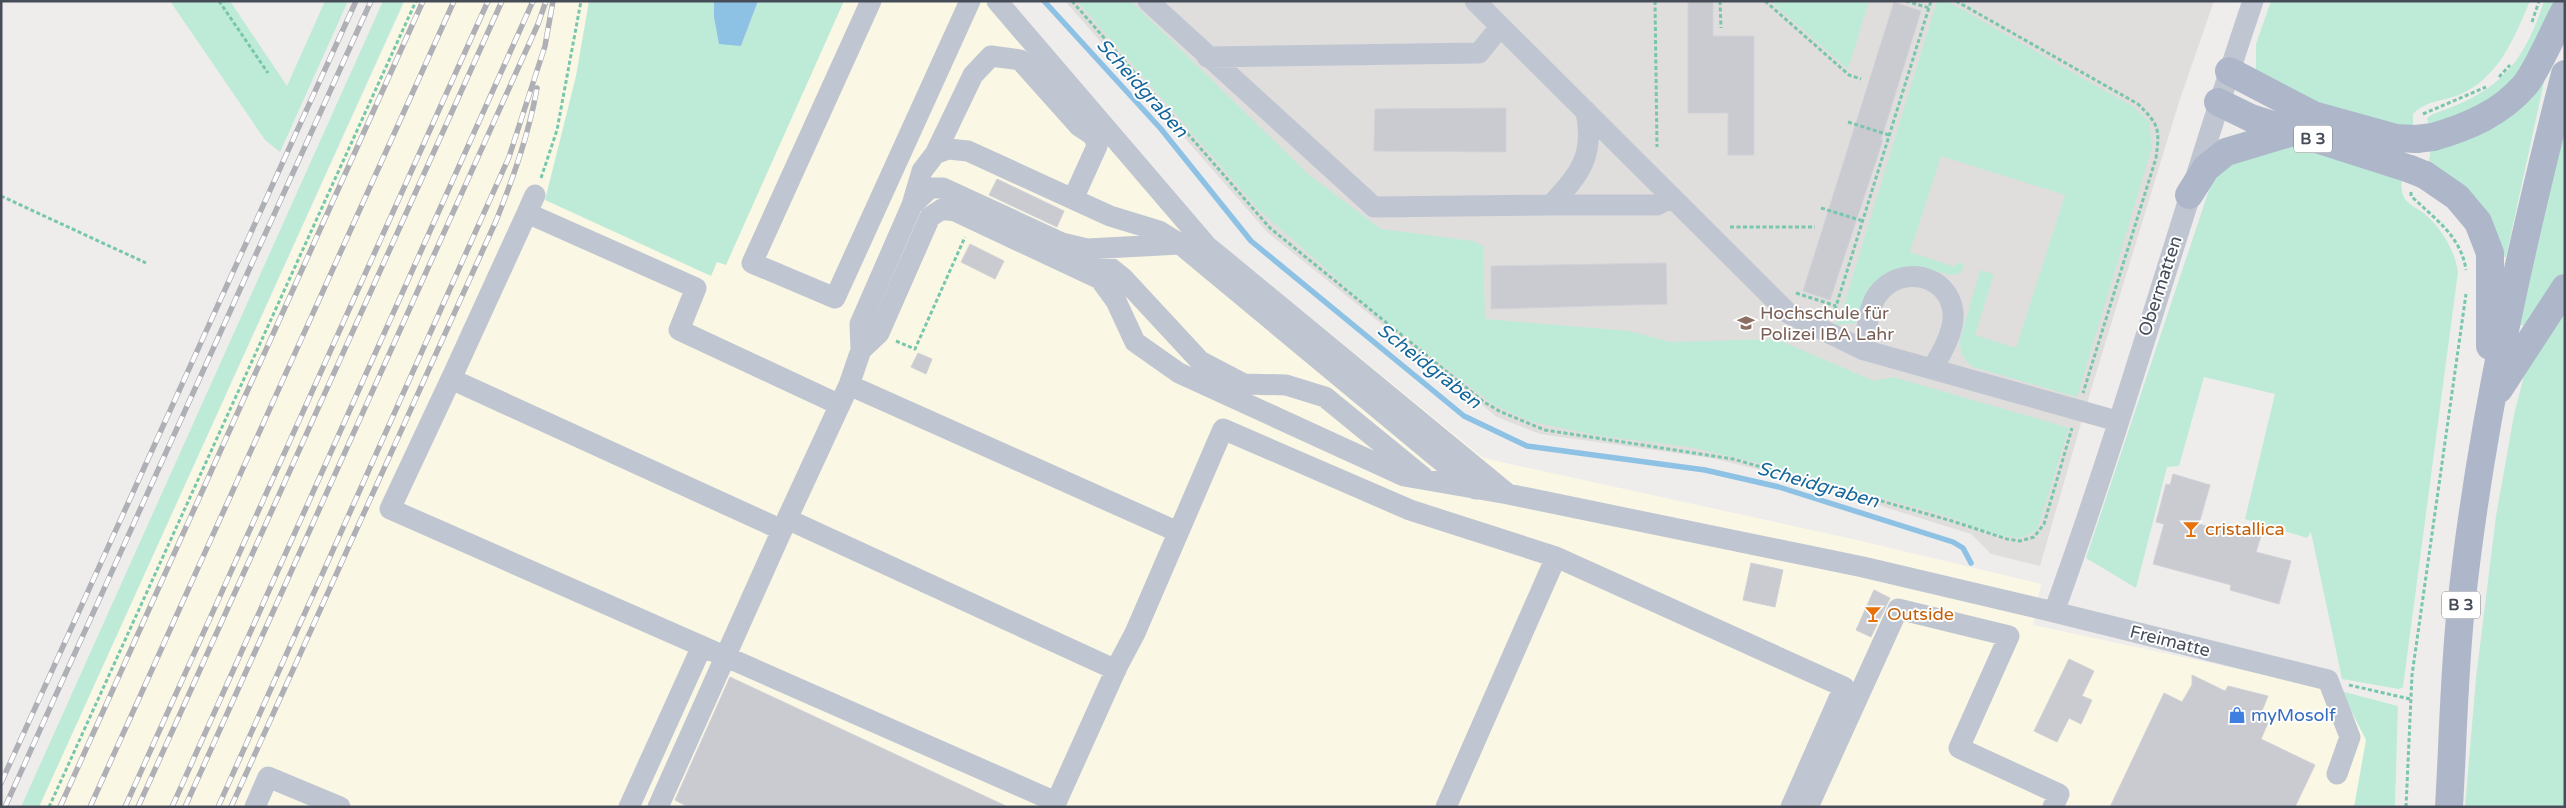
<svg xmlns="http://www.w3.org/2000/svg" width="2566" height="808" font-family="'Varela Round',sans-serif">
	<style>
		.commercial { fill: #faf8e5 }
		.education { fill: #e0dedd }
		.green { fill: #bdebd7 }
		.water { fill: #8dc2e5 }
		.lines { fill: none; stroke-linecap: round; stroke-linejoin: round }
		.stream { stroke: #8dc2e5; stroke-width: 5.5 }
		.building { fill: #cacad1; stroke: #d1d1d8 }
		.path { stroke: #77c6ad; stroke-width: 3; stroke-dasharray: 4 2.5; stroke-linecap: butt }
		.minor { stroke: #c0c6d1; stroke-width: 21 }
		.major { stroke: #aeb7ca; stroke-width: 28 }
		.rail-casing { stroke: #afb0b6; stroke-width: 5.5 }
		.rail { stroke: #fff; stroke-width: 4; stroke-dasharray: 11; stroke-linecap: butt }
		.major-bridge { stroke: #aeb7ca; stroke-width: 28 }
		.labels { text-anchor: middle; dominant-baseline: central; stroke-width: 4; stroke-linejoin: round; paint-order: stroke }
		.shield { fill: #fff; stroke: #7e828a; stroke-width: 1 }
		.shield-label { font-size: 16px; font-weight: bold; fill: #464c58 }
		.street-label { font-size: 18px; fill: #464c58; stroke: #fff }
		.education-label { font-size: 18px; fill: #785e54; stroke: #fff; text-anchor: start }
		.food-label { font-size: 18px; fill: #c56008; stroke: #fff; text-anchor: start }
		.shop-label { font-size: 18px; fill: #366cbe; stroke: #fff; text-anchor: start }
		.water-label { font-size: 19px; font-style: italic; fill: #16679b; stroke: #fff }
	</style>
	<rect width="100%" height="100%" fill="#efedec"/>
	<path class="commercial" d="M405,1H1011L1202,226L1223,246L1483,458L1848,538L2041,584L2033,625L2341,691L2398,706L2395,807H39Z"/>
	<path class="education" d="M1065,1H2214L2179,102L2084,413L2040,566L1991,554L1971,534L1785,476L1711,458L1540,434L1497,417L1267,232Z"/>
	<path class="green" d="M170,1H230L287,86L325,1H348L280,152L265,140Z
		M383,1H404L39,807H21Z
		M589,1H714V17L741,46L758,1H844L726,265L717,262L711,276L545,200L576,76Z
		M1077,1H1131L1308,174L1381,229L1473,241L1483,246L1485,319L1629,331L1670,342L1776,339L1874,381L1893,377L2069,428L2037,530L2021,538L1995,535L1949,517L1758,463L1690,447L1600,436L1529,421L1492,404L1375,312L1259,210Z
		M1770,1H1869L1848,69Z
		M1937,1H1947L2135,108L2149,122L2152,147L2077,397L1973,367C1963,359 1960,353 1960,340L1980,270L1994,274L1975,335L2016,348L2065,195L1941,156L1910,252L1955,267L1957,262L1964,265L1961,273L1952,275L1913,266L1892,272L1861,318L1854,323L1835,325L1842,311Z
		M2271,1H2530C2514,38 2499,78 2459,95C2443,101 2425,101 2413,114V129L2332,110L2256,73V44Z
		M2544,1H2554C2540,45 2517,92 2472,112C2458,118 2443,122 2429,127L2427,118L2433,114C2497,93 2523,66 2544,1Z
		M2539,80L2544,82L2506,257L2498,256L2428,167L2431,149L2479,135L2497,123Z
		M2565,117V271L2524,326L2517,324Z
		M2299,145L2402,177C2401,185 2401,193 2405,199C2410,206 2421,210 2427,216C2443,231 2455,251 2458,272L2403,687L2399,689L2342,679L2311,532L2307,538L2245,519L2275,394L2204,377L2179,466L2167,467L2136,588L2086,558L2217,166L2236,155Z
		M2565,299V807H2465L2476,678L2496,516L2514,415L2525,372Z
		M2341,691L2398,706L2395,807H2354L2366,740Z"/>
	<path class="water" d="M714,1H758L741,46L719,44L714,17Z"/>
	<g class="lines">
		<path class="stream" d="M1044,1L1161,129L1251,241L1464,416L1527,446L1705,470L1779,487L1953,542L1963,548L1971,563"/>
	</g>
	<path class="building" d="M1688,1H1713V36H1754V155H1728V113H1688Z
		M1894,2L1921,11L1881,140H1883L1830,300L1803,291Z
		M1506,108V152L1374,151L1375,109Z
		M997,179L1064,211L1057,227L989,195Z
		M970,244L1004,261L995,279L961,262Z
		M1666,263L1667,304L1491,309V266Z
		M918,353L932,359L926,374L911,367Z
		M2173,474L2210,485L2199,524L2236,534L2238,530L2261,536L2256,552L2291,561L2279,604L2230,590L2231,585L2153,564L2164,524L2156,522L2166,484L2170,485Z
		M1751,563L1783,570L1775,607L1743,600Z
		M1874,590L1890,598L1871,637L1856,630Z
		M2069,659L2094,671L2082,696L2092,700L2081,724L2069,718L2057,742L2034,731Z
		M2192,675L2225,691L2228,686L2268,696L2259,718L2268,723L2261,739L2315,765L2295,807H2110L2164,693L2182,702L2192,685Z
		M730,677L1008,807H688L675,800Z"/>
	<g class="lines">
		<path class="path" d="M219,1L268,73
			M1072,1L1270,228L1484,402L1501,412L1545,430L1733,459L1952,521L2007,539L2020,541L2034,537L2044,524L2072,428
			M1655,1L1657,147
			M1720,1L1721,28
			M1765,1L1849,75L1861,79
			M1906,1L1929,8
			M1956,1L2138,104C2159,125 2160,128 2156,158L2083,393
			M2532,22L2539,1
			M2499,77L2510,65
			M2423,114L2486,87
			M1848,122L1889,135
			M541,178L557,130L581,1
			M2411,192V196C2435,219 2461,236 2466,270
			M1,196L146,263
			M1821,208L1863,221
			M1730,227H1815
			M1796,293L1836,306
			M1833,316L1931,1
			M896,341L915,349L965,237
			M2349,685L2410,699
			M49,807L416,1
			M2406,807L2412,675L2466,294"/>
		<path class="minor" d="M871,1L752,263L835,298L970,1
			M997,1L1207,246L1508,494
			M1148,1L1374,207L1551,205C1580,173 1595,157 1586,111
			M1475,1L1788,313L1864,350L2117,421
			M2253,1C2184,204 2127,411 2054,612L2328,680L2350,737L2337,774
			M1207,57L1479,53L1500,27
			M935,154L973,75L991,56L1020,60L1079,126L1094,136L1097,146L1073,199
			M535,195L527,213L696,288L679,330L840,405
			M912,205L930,188H943L1062,243L1087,249L1123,278L1200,361L1244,384L1286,385L1325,397L1423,477
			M1551,205H1657L1672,197
			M1087,249L1180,244L1475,489
			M861,350L879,333L930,217L942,209L955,211L1100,279L1116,301L1135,342L1179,373L1404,476L1508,494L1863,567L2054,612
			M1864,350C1867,332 1867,309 1878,294C1900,264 1949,274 1953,312C1955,331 1941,354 1932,369
			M451,379L527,213
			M849,385L1178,532
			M787,519L849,385L861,350L860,324L912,205L922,171L935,154L948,149L968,151L1110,216L1159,231L1180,244
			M782,530L451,379L390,509L1056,802
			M255,807L268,777L340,807
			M629,807L702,646
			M658,807L787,519L1116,670
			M1054,807L1118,665L1135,633L1223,429L1410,510L1556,557L1844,687L1791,807
			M1446,807L1556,557
			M1808,807L1898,609L2009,636L1959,748L2059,794L2053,807"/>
		<path class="major" d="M2229,71L2313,115L2396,138L2416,139
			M2218,102L2251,118L2410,169
			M2433,137C2468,127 2501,113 2525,85C2538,69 2554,30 2565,10
			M2425,175L2457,197L2478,222L2490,253V346
			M2189,195L2206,168L2226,152L2293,132
			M2499,389L2565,288
			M2449,807C2453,740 2454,673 2461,607C2480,427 2520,250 2565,74"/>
		<g class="rail-casing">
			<path id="rail" d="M1,783L356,1
				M5,807L371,1
				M60,807L423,1
				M90,807L454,1
				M125,807L488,1
				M138,807L502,1
				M172,807L533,1
				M185,807L538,24L546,1
				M218,807L509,157L545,46L553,1
				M231,807L496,221C513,178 529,134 537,88"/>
		</g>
		<use href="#rail" class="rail"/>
		<path class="major-bridge" d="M2416,139L2433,137
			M2410,169L2425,175"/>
	</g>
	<defs>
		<g id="university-bare" transform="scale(1.35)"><path d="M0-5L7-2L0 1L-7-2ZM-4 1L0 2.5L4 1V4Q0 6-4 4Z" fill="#8d6e63" stroke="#fff" stroke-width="2.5" paint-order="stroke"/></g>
		<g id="bar-bare" transform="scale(1.35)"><path d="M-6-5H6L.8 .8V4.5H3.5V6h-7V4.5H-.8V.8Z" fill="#e8710a" stroke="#fff" stroke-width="2.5" paint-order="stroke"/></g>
		<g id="shop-bare" transform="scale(1.35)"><path d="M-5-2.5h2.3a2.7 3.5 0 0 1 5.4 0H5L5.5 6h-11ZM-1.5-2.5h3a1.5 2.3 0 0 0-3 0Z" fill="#3f7fe0" stroke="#fff" stroke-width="2.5" paint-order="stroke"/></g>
	</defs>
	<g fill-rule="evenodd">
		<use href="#university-bare" x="1746" y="323"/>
		<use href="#bar-bare" x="2191" y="529"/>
		<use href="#bar-bare" x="1873" y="614"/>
		<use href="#shop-bare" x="2237" y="715"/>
	</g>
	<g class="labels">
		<g class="shield">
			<rect x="2294" y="125.5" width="38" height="27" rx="4"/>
			<rect x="2442" y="591.5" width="38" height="27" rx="4"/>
		</g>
		<g class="shield-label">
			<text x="2313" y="139">B 3</text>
			<text x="2461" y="605">B 3</text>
		</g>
		<g class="street-label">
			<text transform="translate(2160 286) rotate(-72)">Obermatten</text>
			<text transform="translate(2170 641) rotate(14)">Freimatte</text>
		</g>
		<g class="education-label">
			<text x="1760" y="313">Hochschule für<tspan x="1760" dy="21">Polizei IBA Lahr</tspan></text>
		</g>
		<g class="food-label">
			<text x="2205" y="529">cristallica</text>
			<text x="1887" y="614">Outside</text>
		</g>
		<g class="shop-label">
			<text x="2251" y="715">myMosolf</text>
		</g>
		<g class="water-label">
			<text transform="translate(1142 88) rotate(48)">Scheidgraben</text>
			<text transform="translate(1429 366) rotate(38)">Scheidgraben</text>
			<text transform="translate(1818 485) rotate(16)">Scheidgraben</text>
		</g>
	</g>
	<rect width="2566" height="808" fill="none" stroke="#464c58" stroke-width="5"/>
</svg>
